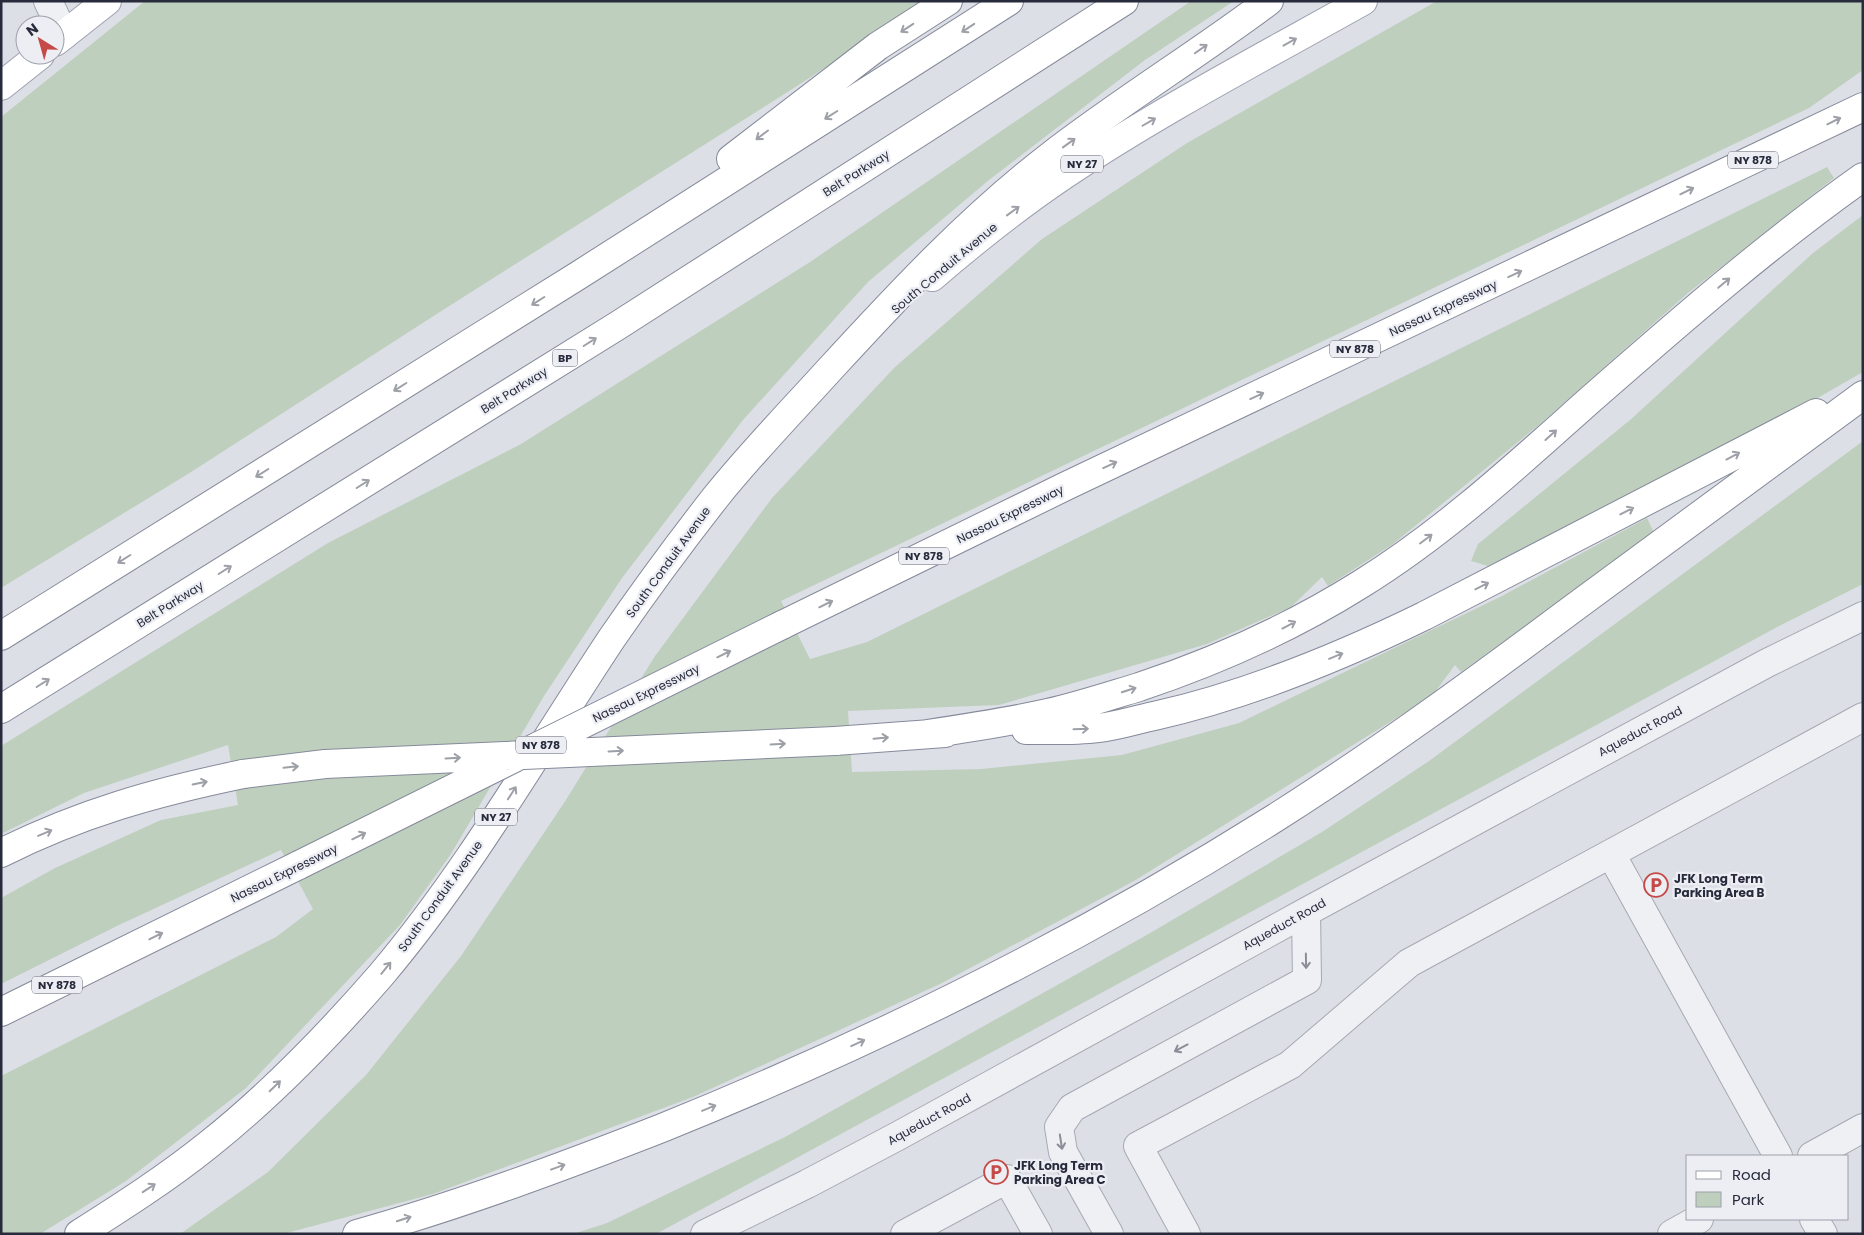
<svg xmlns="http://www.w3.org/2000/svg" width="1864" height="1235" font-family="Poppins,sans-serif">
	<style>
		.green { fill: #bfcfbe }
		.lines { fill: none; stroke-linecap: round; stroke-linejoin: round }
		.minor-casing { stroke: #a6a9b3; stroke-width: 30 }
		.major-casing { stroke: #9da1b1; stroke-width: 30 }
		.highway-casing { stroke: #858a9b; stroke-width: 30 }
		.minor { stroke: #eff0f4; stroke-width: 28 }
		.major { stroke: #fff; stroke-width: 28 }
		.highway { stroke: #fff; stroke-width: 28 }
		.highway-bridge-casing { stroke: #858a9b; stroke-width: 30; stroke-linecap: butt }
		.highway-bridge { stroke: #fff; stroke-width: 28 }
		.oneway { stroke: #9ea0a7 }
		.oneway2 { stroke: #8b8e98 }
		.labels { text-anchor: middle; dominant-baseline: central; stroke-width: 4.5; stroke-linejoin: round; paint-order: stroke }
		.shield { fill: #eceef4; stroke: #626672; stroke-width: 1 }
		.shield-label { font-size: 11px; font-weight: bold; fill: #272b3b }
		.street-label { font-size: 12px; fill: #272b3b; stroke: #eceef4 }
		.poi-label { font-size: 12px; font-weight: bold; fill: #272b3b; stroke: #eceef4; text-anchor: start }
	</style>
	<rect width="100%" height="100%" fill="#dddfe6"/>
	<path class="green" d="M145,1H927L797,86L443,310L188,474L1,588V117Z
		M1191,1H1234L1145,60L989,180L868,282L743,420L622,578L544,696L451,854L400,925L246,1088L126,1181L40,1234H1V1076L276,937L313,909L281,850L119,925L1,984V898L55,868L161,820L238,805L228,745L84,793L1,834V746L328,543L521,444L810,262Z
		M1437,1H1863V70L1809,108L781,601L810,659L867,642L1827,167L1834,178L1688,293L1540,424L1393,544L1328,586L1322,577L1291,607L1207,644L999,705L848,711L852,772L981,769L1122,755L1239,723L1502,596L1647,518L1654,533L1461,672L1455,665L1432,696L1134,881L940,984L693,1097L433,1194L283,1234H180L268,1172L366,1075L461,956L564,803L655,656L772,498L895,367L1042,239L1187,143Z
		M1863,215V372L1814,400L1488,566L1471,561L1478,544L1630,420L1813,253Z
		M1863,441V584L1783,624L656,1234H573L607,1223L785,1137L1145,936L1322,832L1429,761Z"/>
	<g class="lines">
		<g class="minor-casing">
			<path id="minor" d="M48,1L64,35
				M1611,854L1778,1156
				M1812,1156L1863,1128
				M1814,1219L1823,1234
				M705,1234L807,1184L896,1137L1306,912L1767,663L1863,616
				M905,1234L1007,1179L1038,1234
				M1109,1234L1063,1152L1059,1127L1072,1108L1307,980L1306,912
				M1186,1234L1138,1146L1290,1065L1409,963L1863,717
				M1672,1234L1699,1219"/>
		</g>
		<g class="major-casing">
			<path id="major" d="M55,42L107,1
				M1,86L40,55
				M932,277C974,241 1018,206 1064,175C1160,111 1263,57 1363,1"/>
		</g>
		<g class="highway-casing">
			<path id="highway" d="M731,159L878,46L948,1
				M782,625L1066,486L1863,107
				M1,636L579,275L1009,1
				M1,709L617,326L1124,1
				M1026,730C1050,730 1074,731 1098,728C1117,726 1135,720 1154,716C1248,695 1338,658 1424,616L1816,413
				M927,734C968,728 1008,722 1048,713C1079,706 1109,696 1139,687C1217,661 1291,628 1361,584C1445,532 1518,464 1591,399C1679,322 1767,245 1863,177
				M835,741L945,733
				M1,853C81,813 156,792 243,774
				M1,1012L299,865
				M79,1234C123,1206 167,1178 208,1145C271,1095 328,1036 381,975C469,871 537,751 612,638C645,590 679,544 715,498C751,453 792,411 831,368C899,294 969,219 1049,157C1120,102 1197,55 1269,1
				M357,1234C460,1205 562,1167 662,1128C875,1042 1081,940 1275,818C1379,752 1477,680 1575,607C1671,537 1767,466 1863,395"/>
		</g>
		<use href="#minor" class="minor"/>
		<use href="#major" class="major"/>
		<use href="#highway" class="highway"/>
		<g class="highway-bridge-casing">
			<path id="highway-bridge" d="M243,774L325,764L835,741
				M299,865L782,625"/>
		</g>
		<use href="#highway-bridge" class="highway-bridge"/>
	</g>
	<defs><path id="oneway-shaft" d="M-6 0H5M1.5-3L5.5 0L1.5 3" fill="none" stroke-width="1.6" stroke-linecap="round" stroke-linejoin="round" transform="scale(1.25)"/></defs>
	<g class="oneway">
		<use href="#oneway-shaft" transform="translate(907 28) rotate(147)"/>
		<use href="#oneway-shaft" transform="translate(968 28) rotate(147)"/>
		<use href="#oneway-shaft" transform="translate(1290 42) rotate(-29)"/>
		<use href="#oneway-shaft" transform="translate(1201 49) rotate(-35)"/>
		<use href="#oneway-shaft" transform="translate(831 115) rotate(148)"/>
		<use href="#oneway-shaft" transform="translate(1834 121) rotate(-26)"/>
		<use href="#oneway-shaft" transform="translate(1149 122) rotate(-30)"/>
		<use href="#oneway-shaft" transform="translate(762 135) rotate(143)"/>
		<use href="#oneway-shaft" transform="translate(1069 143) rotate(-36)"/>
		<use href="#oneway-shaft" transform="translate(1687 191) rotate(-26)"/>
		<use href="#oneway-shaft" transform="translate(1013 211) rotate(-36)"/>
		<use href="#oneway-shaft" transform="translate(1515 274) rotate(-25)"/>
		<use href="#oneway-shaft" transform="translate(1724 283) rotate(-40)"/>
		<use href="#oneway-shaft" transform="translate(538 301) rotate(148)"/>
		<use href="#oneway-shaft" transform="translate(590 342) rotate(-32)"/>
		<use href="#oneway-shaft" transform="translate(400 387) rotate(148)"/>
		<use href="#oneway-shaft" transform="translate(1257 396) rotate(-25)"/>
		<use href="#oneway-shaft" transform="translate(1551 435) rotate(-42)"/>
		<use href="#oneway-shaft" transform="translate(1733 456) rotate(-28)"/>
		<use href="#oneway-shaft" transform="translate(1110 465) rotate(-25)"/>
		<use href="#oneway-shaft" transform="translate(262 473) rotate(148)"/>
		<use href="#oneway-shaft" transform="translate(363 484) rotate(-32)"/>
		<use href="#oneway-shaft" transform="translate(1627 511) rotate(-27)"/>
		<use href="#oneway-shaft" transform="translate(1426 539) rotate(-37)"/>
		<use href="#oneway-shaft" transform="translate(124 559) rotate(148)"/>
		<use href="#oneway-shaft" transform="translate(225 570) rotate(-32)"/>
		<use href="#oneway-shaft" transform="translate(1482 586) rotate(-27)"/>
		<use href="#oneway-shaft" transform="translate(826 604) rotate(-26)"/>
		<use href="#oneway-shaft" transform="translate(1289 625) rotate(-28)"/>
		<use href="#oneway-shaft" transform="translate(724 654) rotate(-26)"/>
		<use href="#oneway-shaft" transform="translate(1336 656) rotate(-22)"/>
		<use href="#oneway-shaft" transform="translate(43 683) rotate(-32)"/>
		<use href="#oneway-shaft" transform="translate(1129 690) rotate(-18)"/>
		<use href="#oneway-shaft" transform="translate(1081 729) rotate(-2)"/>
		<use href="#oneway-shaft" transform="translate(881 738) rotate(-5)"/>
		<use href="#oneway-shaft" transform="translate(778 744) rotate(-3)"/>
		<use href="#oneway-shaft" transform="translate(616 751) rotate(-3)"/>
		<use href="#oneway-shaft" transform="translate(453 758) rotate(-3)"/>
		<use href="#oneway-shaft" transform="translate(291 767) rotate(-6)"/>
		<use href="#oneway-shaft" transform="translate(200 783) rotate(-12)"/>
		<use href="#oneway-shaft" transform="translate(512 793) rotate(-57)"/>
		<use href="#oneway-shaft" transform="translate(45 833) rotate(-23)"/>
		<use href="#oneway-shaft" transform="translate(359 836) rotate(-26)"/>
		<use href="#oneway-shaft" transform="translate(156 936) rotate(-26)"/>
		<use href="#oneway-shaft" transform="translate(386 968) rotate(-51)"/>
		<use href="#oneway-shaft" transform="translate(858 1043) rotate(-25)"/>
		<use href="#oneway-shaft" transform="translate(275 1086) rotate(-44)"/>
		<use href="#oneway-shaft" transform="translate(709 1108) rotate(-22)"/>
		<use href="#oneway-shaft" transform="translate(558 1167) rotate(-20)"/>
		<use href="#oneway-shaft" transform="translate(149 1188) rotate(-33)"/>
		<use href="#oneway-shaft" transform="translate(404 1219) rotate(-18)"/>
	</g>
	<g class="oneway2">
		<use href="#oneway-shaft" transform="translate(1306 961) rotate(89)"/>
		<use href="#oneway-shaft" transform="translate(1181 1048) rotate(152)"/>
		<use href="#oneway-shaft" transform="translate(1061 1142) rotate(81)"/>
	</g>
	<defs>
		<g id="parking-ring" transform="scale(1.25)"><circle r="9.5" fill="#eceef4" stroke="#c54a47" stroke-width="1.5"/><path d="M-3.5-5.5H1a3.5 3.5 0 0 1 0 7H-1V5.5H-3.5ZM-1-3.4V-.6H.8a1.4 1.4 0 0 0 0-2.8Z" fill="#c54a47"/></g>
	</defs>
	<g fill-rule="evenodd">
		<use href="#parking-ring" x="1656" y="885"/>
		<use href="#parking-ring" x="996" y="1172"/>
	</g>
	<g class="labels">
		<g class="shield">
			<rect x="1728" y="151.5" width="50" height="17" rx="4"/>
			<rect x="1061" y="155.5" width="42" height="17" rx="4"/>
			<rect x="1330" y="340.5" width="50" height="17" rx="4"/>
			<rect x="552.5" y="349.5" width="25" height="17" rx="4"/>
			<rect x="899" y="547.5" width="50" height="17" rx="4"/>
			<rect x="516" y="736.5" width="50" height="17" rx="4"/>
			<rect x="475" y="808.5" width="42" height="17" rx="4"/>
			<rect x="32" y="976.5" width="50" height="17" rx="4"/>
		</g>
		<g class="shield-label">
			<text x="1753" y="160">NY 878</text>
			<text x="1082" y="164">NY 27</text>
			<text x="1355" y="349">NY 878</text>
			<text x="565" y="358">BP</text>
			<text x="924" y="556">NY 878</text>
			<text x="541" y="745">NY 878</text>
			<text x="496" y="817">NY 27</text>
			<text x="57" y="985">NY 878</text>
		</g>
		<g class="street-label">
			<text transform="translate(856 173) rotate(-32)">Belt Parkway</text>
			<text transform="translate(944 268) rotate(-40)">South Conduit Avenue</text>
			<text transform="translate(1443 308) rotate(-25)">Nassau Expressway</text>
			<text transform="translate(514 390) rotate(-32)">Belt Parkway</text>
			<text transform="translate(1010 514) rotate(-26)">Nassau Expressway</text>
			<text transform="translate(668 562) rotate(-54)">South Conduit Avenue</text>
			<text transform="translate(170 604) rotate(-32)">Belt Parkway</text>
			<text transform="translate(646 693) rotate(-26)">Nassau Expressway</text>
			<text transform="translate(1640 731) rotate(-28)">Aqueduct Road</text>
			<text transform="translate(284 873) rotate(-26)">Nassau Expressway</text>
			<text transform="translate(440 896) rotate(-54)">South Conduit Avenue</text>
			<text transform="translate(1284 924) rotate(-29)">Aqueduct Road</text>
			<text transform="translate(929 1119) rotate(-29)">Aqueduct Road</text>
		</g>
		<g class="poi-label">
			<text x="1674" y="878">JFK Long Term<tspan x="1674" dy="14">Parking Area B</tspan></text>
			<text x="1014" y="1165">JFK Long Term<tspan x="1014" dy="14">Parking Area C</tspan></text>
		</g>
	</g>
	<rect width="1864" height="1235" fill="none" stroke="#272b3b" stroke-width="5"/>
	<rect x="1686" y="1155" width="162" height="65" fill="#eceef4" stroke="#9da0aa"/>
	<rect x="1696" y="1171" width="25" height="8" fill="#ffffff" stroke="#9da0aa"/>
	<text x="1732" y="1180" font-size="15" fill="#272b3b">Road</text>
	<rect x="1696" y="1192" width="25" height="15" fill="#bfcfbe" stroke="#9da0aa"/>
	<text x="1732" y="1205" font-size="15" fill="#272b3b">Park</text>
	<g transform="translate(40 40) rotate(323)"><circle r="24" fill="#eceef4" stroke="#9da0aa"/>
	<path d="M0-4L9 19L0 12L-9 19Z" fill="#c54a47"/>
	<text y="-8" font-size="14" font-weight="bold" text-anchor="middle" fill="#272b3b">N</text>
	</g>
</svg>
